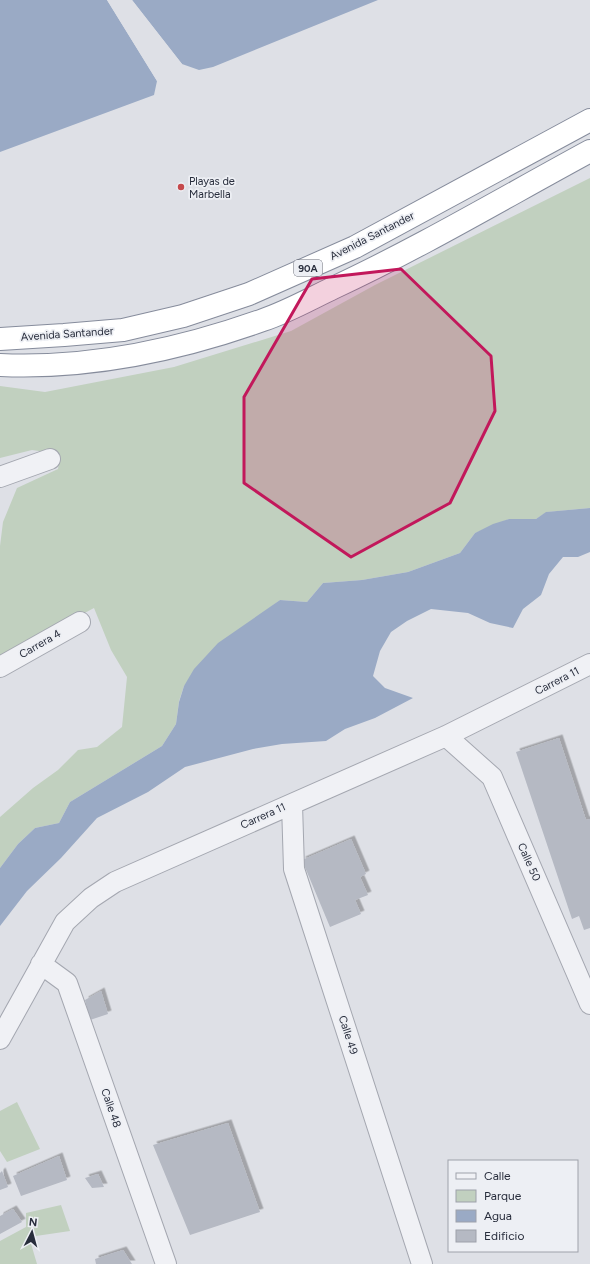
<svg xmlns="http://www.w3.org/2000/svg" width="590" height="1264" font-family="Figtree,sans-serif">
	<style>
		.green { fill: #c1d0bf }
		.water { fill: #9aaac5 }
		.pier { fill: #dee0e6 }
		.building { fill: #b5b9c3; filter: url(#shadow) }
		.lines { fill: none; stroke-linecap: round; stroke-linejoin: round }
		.minor-casing { stroke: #a4a7b0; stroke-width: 22 }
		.trunk-casing { stroke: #868c9c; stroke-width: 24 }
		.minor { stroke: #f0f1f5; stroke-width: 20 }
		.trunk { stroke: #fff; stroke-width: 22 }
		.marked { fill: #c2185b; fill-opacity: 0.2; stroke: #c2185b; stroke-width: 3; stroke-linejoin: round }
		.poi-dot { fill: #c5494c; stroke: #edeff4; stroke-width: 1.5 }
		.labels { text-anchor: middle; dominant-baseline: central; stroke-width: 3.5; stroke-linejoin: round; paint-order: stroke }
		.shield { fill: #edeff4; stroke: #636773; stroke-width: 1 }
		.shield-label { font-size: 10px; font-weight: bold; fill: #282d3c }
		.poi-label { font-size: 11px; fill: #282d3c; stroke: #edeff4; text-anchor: start }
		.street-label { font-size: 11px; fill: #282d3c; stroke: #edeff4 }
	</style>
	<defs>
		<filter id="shadow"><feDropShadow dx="3.5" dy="-3.5" stdDeviation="0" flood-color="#0004"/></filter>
	</defs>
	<rect width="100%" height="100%" fill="#dee0e6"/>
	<path class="green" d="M590,178V508L547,512L536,519H509L475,533L460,553L408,572L362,580L323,583L307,602L280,600L260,615L184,686L179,701L176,724L162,746L70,802L59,823L35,828L18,844L0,868V817L33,788L58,770L78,750L97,747L122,727L127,677L111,650L94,608L0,658V546L3,522L17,488L58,469L60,454L32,450L0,458V386L45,392L174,367L291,331L375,285Z
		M17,1102L40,1149L7,1162L0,1151V1111Z
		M61,1205L70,1231L29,1237L37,1264H0V1241L26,1227V1213Z"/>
	<path class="water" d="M0,0H107L157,81L154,95L0,152Z
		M132,0H378L213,67L199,70L182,64Z
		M590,508V552L578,557H563L549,574L541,595L523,609L513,628L490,623L468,613L431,609L407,621L391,632L380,651L373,676L385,688L413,698L375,718L345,729L326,741L282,744L253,749L185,767L148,792L97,818L61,858L27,891L0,926V868L18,844L35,828L59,823L70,802L162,746L176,724L179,702L184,686L194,669L218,643L280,600L307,602L323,583L362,580L408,572L460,553L475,533L493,524L509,519H536L546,512Z"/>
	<path class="pier" d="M107,0H109L159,79L157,81Z
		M130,0H132L182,64L180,65Z"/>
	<path class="building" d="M559,738L586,820L590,819V928L584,930L579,916L572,919L516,752Z
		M351,839L366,874L360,877L368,895L355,900L361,914L330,927L302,860Z
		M101,991L108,1014L90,1020L85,1000Z
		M228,1123L260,1212L190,1235L153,1145Z
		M59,1156L67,1180L21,1196L13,1176Z
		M2,1171L8,1187L0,1190V1173Z
		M98,1174L104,1187L92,1188L85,1178Z
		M13,1209L22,1222L0,1234V1216Z
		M123,1250L132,1264H96L95,1259Z"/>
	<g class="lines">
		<g class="minor-casing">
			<path id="minor" d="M0,477L50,459
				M0,667L80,622
				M446,736L492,777L590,1004
				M292,804L294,869L422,1264
				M41,964L67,983L166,1264
				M0,1039L65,922L91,898L115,882L446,736L590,664"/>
		</g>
		<g class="trunk-casing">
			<path id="trunk" d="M0,339L64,335L123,330L183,316L249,294L355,247L590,120
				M0,365C90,369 179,350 263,320C287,312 310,299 333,288C421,247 505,197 590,151"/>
		</g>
		<use href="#minor" class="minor"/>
		<use href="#trunk" class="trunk"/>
	</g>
	<path class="marked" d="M401,269L491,356L495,411L450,503L351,557L244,483V397L312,279Z"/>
	<circle class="poi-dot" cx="181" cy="187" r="4"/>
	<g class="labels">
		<rect class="shield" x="294" y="260" width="28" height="16" rx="3"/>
		<g class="shield-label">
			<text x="308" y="268">90A</text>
		</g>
		<g class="poi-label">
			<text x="189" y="181">Playas de<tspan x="189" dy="13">Marbella</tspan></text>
		</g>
		<g class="street-label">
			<text transform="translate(372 236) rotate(-27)">Avenida Santander</text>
			<text transform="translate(67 334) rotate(-4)">Avenida Santander</text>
			<text transform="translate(40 644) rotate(-30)">Carrera 4</text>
			<text transform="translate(557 681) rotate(-27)">Carrera 11</text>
			<text transform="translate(263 816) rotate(-24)">Carrera 11</text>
			<text transform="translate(529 862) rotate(66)">Calle 50</text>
			<text transform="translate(348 1035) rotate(72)">Calle 49</text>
			<text transform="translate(111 1108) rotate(71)">Calle 48</text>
		</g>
	</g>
	<rect x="448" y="1160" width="130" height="92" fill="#edeff4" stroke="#9ea1aa"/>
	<rect x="456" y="1173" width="20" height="6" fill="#f0f1f5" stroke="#9ea1aa"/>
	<text x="484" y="1180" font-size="12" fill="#282d3c">Calle</text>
	<rect x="456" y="1190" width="20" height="12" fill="#c1d0bf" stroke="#9ea1aa"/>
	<text x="484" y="1200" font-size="12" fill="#282d3c">Parque</text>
	<rect x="456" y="1210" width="20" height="12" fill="#9aaac5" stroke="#9ea1aa"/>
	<text x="484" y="1220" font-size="12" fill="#282d3c">Agua</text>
	<rect x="456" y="1230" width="20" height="12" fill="#b5b9c3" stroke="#9ea1aa"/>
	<text x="484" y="1240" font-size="12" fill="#282d3c">Edificio</text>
	<g transform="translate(32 1232) rotate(6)" stroke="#edeff4" stroke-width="3" paint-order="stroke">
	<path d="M0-3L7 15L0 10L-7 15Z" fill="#282d3c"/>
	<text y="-6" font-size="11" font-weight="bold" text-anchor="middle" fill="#282d3c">N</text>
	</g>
</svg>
